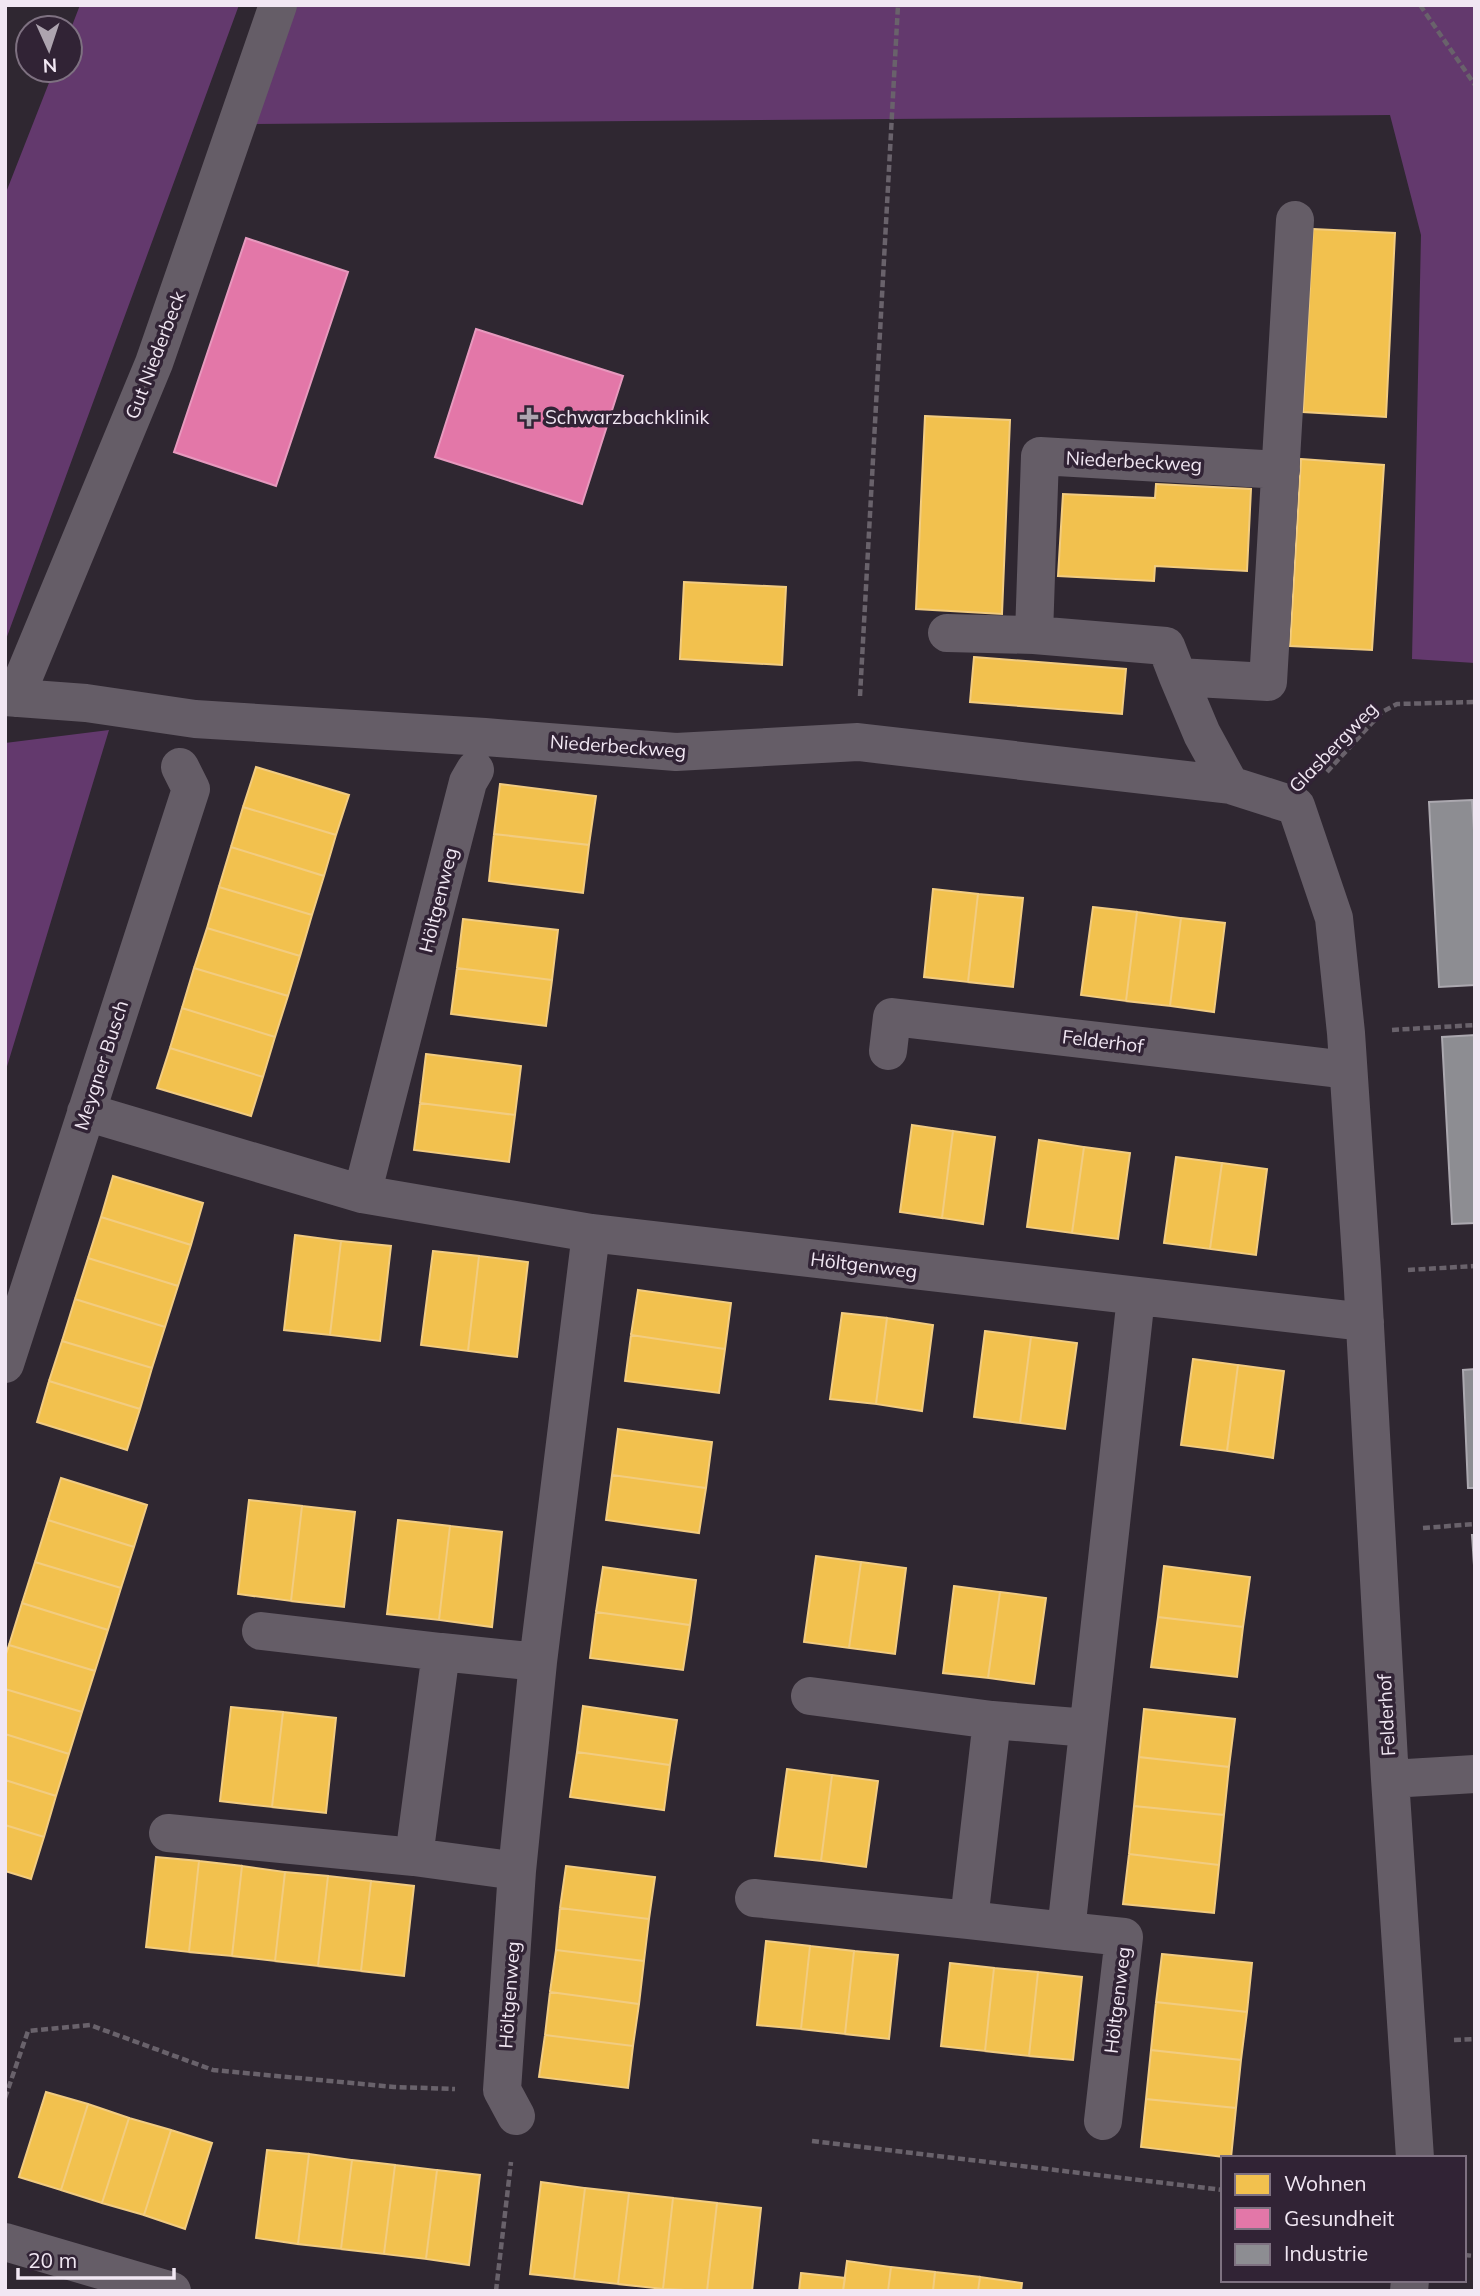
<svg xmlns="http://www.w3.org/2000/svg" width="1480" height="2296" font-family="Mulish,sans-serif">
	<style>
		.green { fill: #63396d }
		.homes { fill: #f2c14e; stroke: #f2cc80; stroke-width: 2 }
		.health { fill: #e377a8; stroke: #e799be; stroke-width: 2 }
		.industry { fill: #8d8d92; stroke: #aba8af; stroke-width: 2 }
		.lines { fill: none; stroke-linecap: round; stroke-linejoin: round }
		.path { stroke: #69626b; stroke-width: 4.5; stroke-dasharray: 7 3.5; stroke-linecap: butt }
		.minor { stroke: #655d67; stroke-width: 38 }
		.poi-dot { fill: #ada4af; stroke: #312335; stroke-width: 2.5 }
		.labels { text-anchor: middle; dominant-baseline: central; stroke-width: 7; stroke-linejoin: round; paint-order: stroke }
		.street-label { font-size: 19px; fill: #f1e7f3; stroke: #312335 }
		.poi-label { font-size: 19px; fill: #f1e7f3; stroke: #312335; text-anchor: start }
	</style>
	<rect width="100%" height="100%" fill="#2f2731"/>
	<path class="green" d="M80,5H239L5,642V195L54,70H70V31Z
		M287,5H1475V663L1412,659L1421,235L1390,115L243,124Z
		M109,730L5,1073V743Z"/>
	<path class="homes" d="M1313,229L1395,233L1386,417L1303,412Z
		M925,416L1010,420L1002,614L916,609Z
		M1301,459L1384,465L1372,650L1290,646Z
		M1156,484L1251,489L1247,571L1155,566L1154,581L1058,576L1063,494L1155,498Z
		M684,582L786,587L782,665L680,659Z
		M974,657L1126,669L1122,714L970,702Z
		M256,767L349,795L336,835L243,807Z
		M500,784L596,796L589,845L494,834Z
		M243,807L336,835L324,876L231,847Z
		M494,834L589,845L583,893L489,881Z
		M231,847L324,876L312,915L219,887Z
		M219,887L312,915L300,956L207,928Z
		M933,889L978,894L968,982L924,977Z
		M978,894L1023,898L1013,987L968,982Z
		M1093,907L1137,912L1126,1001L1081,995Z
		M1137,912L1181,918L1170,1006L1126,1001Z
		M1181,918L1225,923L1214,1012L1170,1006Z
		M463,919L558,930L552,980L457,968Z
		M207,928L300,956L288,996L194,968Z
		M194,968L288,996L275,1037L182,1008Z
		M457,968L552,980L546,1026L451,1014Z
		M182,1008L275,1037L263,1077L170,1048Z
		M170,1048L263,1077L251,1116L157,1088Z
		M426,1054L521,1066L515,1115L420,1103Z
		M420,1103L515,1115L509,1162L414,1150Z
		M912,1125L953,1131L942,1218L900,1212Z
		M953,1131L995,1137L983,1224L942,1218Z
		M1039,1140L1084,1147L1072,1233L1027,1227Z
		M1084,1147L1130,1153L1118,1239L1072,1233Z
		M1176,1157L1222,1163L1210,1249L1164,1243Z
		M1222,1163L1267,1169L1256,1255L1210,1249Z
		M113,1176L203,1203L191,1245L101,1217Z
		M101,1217L191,1245L178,1286L88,1258Z
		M295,1235L341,1241L330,1335L284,1330Z
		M341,1241L391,1246L380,1341L330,1335Z
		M433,1251L479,1256L468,1351L421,1345Z
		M479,1256L528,1262L517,1357L468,1351Z
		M88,1258L178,1286L165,1327L75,1299Z
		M638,1290L731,1303L725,1349L631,1335Z
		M75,1299L165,1327L152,1368L62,1341Z
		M842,1313L887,1318L876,1404L830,1399Z
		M887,1318L933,1325L922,1411L876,1404Z
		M985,1331L1031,1337L1020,1423L974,1417Z
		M631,1335L725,1349L719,1393L625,1381Z
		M1031,1337L1077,1343L1065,1429L1020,1423Z
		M62,1341L152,1368L140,1409L49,1381Z
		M1193,1359L1238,1365L1227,1451L1181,1445Z
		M1238,1365L1284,1371L1273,1458L1227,1451Z
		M49,1381L140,1409L127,1450L37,1422Z
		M618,1429L712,1442L706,1488L612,1475Z
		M612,1475L706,1488L699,1533L606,1520Z
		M61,1478L147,1505L134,1547L48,1520Z
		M249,1500L302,1506L291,1601L238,1594Z
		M302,1506L355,1512L344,1607L291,1601Z
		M48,1520L134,1547L121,1588L35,1562Z
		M398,1520L450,1526L439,1620L387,1614Z
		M450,1526L502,1532L492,1627L439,1620Z
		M816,1556L861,1562L849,1648L804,1642Z
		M35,1562L121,1588L108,1630L22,1603Z
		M861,1562L906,1568L895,1654L849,1648Z
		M1164,1566L1250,1577L1243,1627L1158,1617Z
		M603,1567L696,1580L690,1625L596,1612Z
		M954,1586L1000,1592L988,1678L943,1673Z
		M1000,1592L1046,1598L1034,1684L988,1678Z
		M22,1603L108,1630L95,1671L9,1645Z
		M596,1612L690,1625L683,1670L590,1658Z
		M1158,1617L1243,1627L1237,1677L1151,1667Z
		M9,1645L95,1671L82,1712L5,1689V1657Z
		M5,1689L82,1712L69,1754L5,1734Z
		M583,1706L677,1720L670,1765L577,1752Z
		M231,1707L283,1712L272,1807L220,1801Z
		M1144,1709L1235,1719L1229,1767L1139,1757Z
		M283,1712L336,1718L326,1813L272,1807Z
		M5,1734L69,1754L56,1796L5,1780Z
		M577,1752L670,1765L664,1810L570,1797Z
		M1139,1757L1229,1767L1224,1815L1134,1806Z
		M787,1769L832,1775L821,1861L775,1856Z
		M832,1775L878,1781L866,1867L821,1861Z
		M5,1780L56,1796L44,1837L5,1825Z
		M1134,1806L1224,1815L1219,1865L1129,1854Z
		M5,1825L44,1837L31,1879L5,1871Z
		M1129,1854L1219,1865L1214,1913L1123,1904Z
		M156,1857L199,1861L189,1952L146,1947Z
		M199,1861L242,1866L232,1956L189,1952Z
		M242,1866L285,1872L275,1961L232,1956Z
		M566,1866L655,1877L649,1919L560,1908Z
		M285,1872L328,1876L318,1966L275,1961Z
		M328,1876L371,1881L361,1971L318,1966Z
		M371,1881L414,1886L404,1976L361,1971Z
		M560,1908L649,1919L644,1961L556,1950Z
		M766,1941L810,1946L801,2029L757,2025Z
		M810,1946L854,1951L845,2034L801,2029Z
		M556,1950L644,1961L639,2004L550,1992Z
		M854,1951L898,1955L889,2039L845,2034Z
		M1162,1954L1252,1963L1247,2012L1156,2002Z
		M950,1963L994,1968L985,2051L941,2046Z
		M994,1968L1038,1972L1029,2056L985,2051Z
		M1038,1972L1082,1977L1073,2060L1029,2056Z
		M550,1992L639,2004L633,2046L545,2035Z
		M1156,2002L1247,2012L1241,2060L1151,2050Z
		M545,2035L633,2046L628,2088L539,2077Z
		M1151,2050L1241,2060L1236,2108L1146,2099Z
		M46,2092L88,2104L61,2190L19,2177Z
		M1146,2099L1236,2108L1231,2158L1141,2147Z
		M88,2104L129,2118L102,2203L61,2190Z
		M129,2118L171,2130L144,2215L102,2203Z
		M171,2130L212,2143L185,2229L144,2215Z
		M267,2150L309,2154L298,2244L256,2238Z
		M309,2154L352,2160L341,2249L298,2244Z
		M352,2160L395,2165L384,2254L341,2249Z
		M395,2165L437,2170L426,2259L384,2254Z
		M437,2170L480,2175L469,2265L426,2259Z
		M541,2182L585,2188L574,2279L530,2274Z
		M585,2188L629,2193L618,2284L574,2279Z
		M629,2193L673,2198L663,2289L618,2284Z
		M673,2198L717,2203L707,2291L663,2289Z
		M717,2203L761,2208L752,2291H707Z
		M847,2261L891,2267L888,2291H843Z
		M891,2267L935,2272L933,2291H888Z
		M935,2272L980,2277L978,2291H933Z
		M801,2273L845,2278L843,2291H799Z
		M980,2277L1022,2283L1021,2291H978Z"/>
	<path class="health" d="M246,238L348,272L276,486L174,452Z
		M476,329L623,376L582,504L435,457Z"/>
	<path class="industry" d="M1472,800L1475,845V985L1439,987L1429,802Z
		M1475,1035V1223L1452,1224L1442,1037Z
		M1475,1369V1488H1468L1463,1370Z
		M1472,1535H1475V1580Z"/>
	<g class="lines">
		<path class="path" d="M1420,5L1475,85
			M860,696L898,5
			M1327,772L1382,712L1397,704L1475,702
			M1392,1030L1475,1025
			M1408,1270L1475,1266
			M1423,1528L1475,1524
			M1454,2040L1475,2039
			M5,2098L28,2031L90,2025L213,2070L394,2087L455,2089
			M812,2141L1223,2190
			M1464,2255L1475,2256
			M496,2291L511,2162"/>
		<path class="minor" d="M947,633L1034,635L1166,646L1178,677L1268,682L1295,220
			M1034,635L1040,456L1281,470
			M1178,677L1202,734L1230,785
			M5,697L86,703L195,719L485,737L676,752L858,742L1230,785L1296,806L1334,918L1346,1033L1362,1272L1390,1779L1415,2158
			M15,698L154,363L278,5
			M888,1051L892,1017L1348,1070
			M86,1112L362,1194L591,1233L1365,1322
			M362,1194L468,782L475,770
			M5,1364L191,789L180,767
			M261,1631L441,1652
			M538,1662L441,1652L414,1857L517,1871L538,1662L591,1233
			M810,1696L992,1720
			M1088,1728L992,1720L969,1920L1066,1931L1136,1297
			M1390,1779L1475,1774
			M168,1833L414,1857
			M754,1898L969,1920
			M1066,1931L1124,1937L1103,2121
			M516,2116L502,2090L517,1871
			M5,2242L172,2291
			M1409,2291L1410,2280"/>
	</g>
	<path class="poi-dot" d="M525.5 406.5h7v7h7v7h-7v7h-7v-7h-7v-7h7z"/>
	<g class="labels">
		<g class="street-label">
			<text transform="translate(155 355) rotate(-69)">Gut Niederbeck</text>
			<text transform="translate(1134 461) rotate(3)">Niederbeckweg</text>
			<text transform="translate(618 746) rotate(4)">Niederbeckweg</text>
			<text transform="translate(1333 747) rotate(-46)">Glasbergweg</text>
			<text transform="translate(438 900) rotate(-76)">Höltgenweg</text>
			<text transform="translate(1103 1041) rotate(7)">Felderhof</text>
			<text transform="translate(101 1065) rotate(-72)">Meygner Busch</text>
			<text transform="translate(864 1265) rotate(7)">Höltgenweg</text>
			<text transform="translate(1386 1715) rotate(-93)">Felderhof</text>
			<text transform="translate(509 1995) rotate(-86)">Höltgenweg</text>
			<text transform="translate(1117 2000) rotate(-83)">Höltgenweg</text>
		</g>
		<g class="poi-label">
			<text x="545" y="417">Schwarzbachklinik</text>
		</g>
	</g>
	<rect width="1480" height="2296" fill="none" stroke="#f1e7f3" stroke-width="14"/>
	<rect x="1221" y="2156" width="245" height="126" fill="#312335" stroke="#7e7181" stroke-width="2"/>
	<rect x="1235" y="2174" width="35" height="21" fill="#f2c14e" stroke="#7e7181" stroke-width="2"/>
	<text x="1284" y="2191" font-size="21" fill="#f1e7f3">Wohnen</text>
	<rect x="1235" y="2208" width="35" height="21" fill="#e377a8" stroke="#7e7181" stroke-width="2"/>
	<text x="1284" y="2226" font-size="21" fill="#f1e7f3">Gesundheit</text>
	<rect x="1235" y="2244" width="35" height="21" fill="#8d8d92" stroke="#7e7181" stroke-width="2"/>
	<text x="1284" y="2261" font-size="21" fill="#f1e7f3">Industrie</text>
	<g transform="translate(49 49) rotate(177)"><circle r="33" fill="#312335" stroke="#7e7181" stroke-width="2"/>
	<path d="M0-5L12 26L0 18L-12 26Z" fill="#ada4af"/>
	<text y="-10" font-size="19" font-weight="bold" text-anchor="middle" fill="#f1e7f3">N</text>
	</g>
	<path d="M18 2268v10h156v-10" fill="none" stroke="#f1e7f3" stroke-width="3.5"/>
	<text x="28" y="2268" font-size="21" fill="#f1e7f3" stroke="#312335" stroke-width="5" paint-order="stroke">20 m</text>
</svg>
